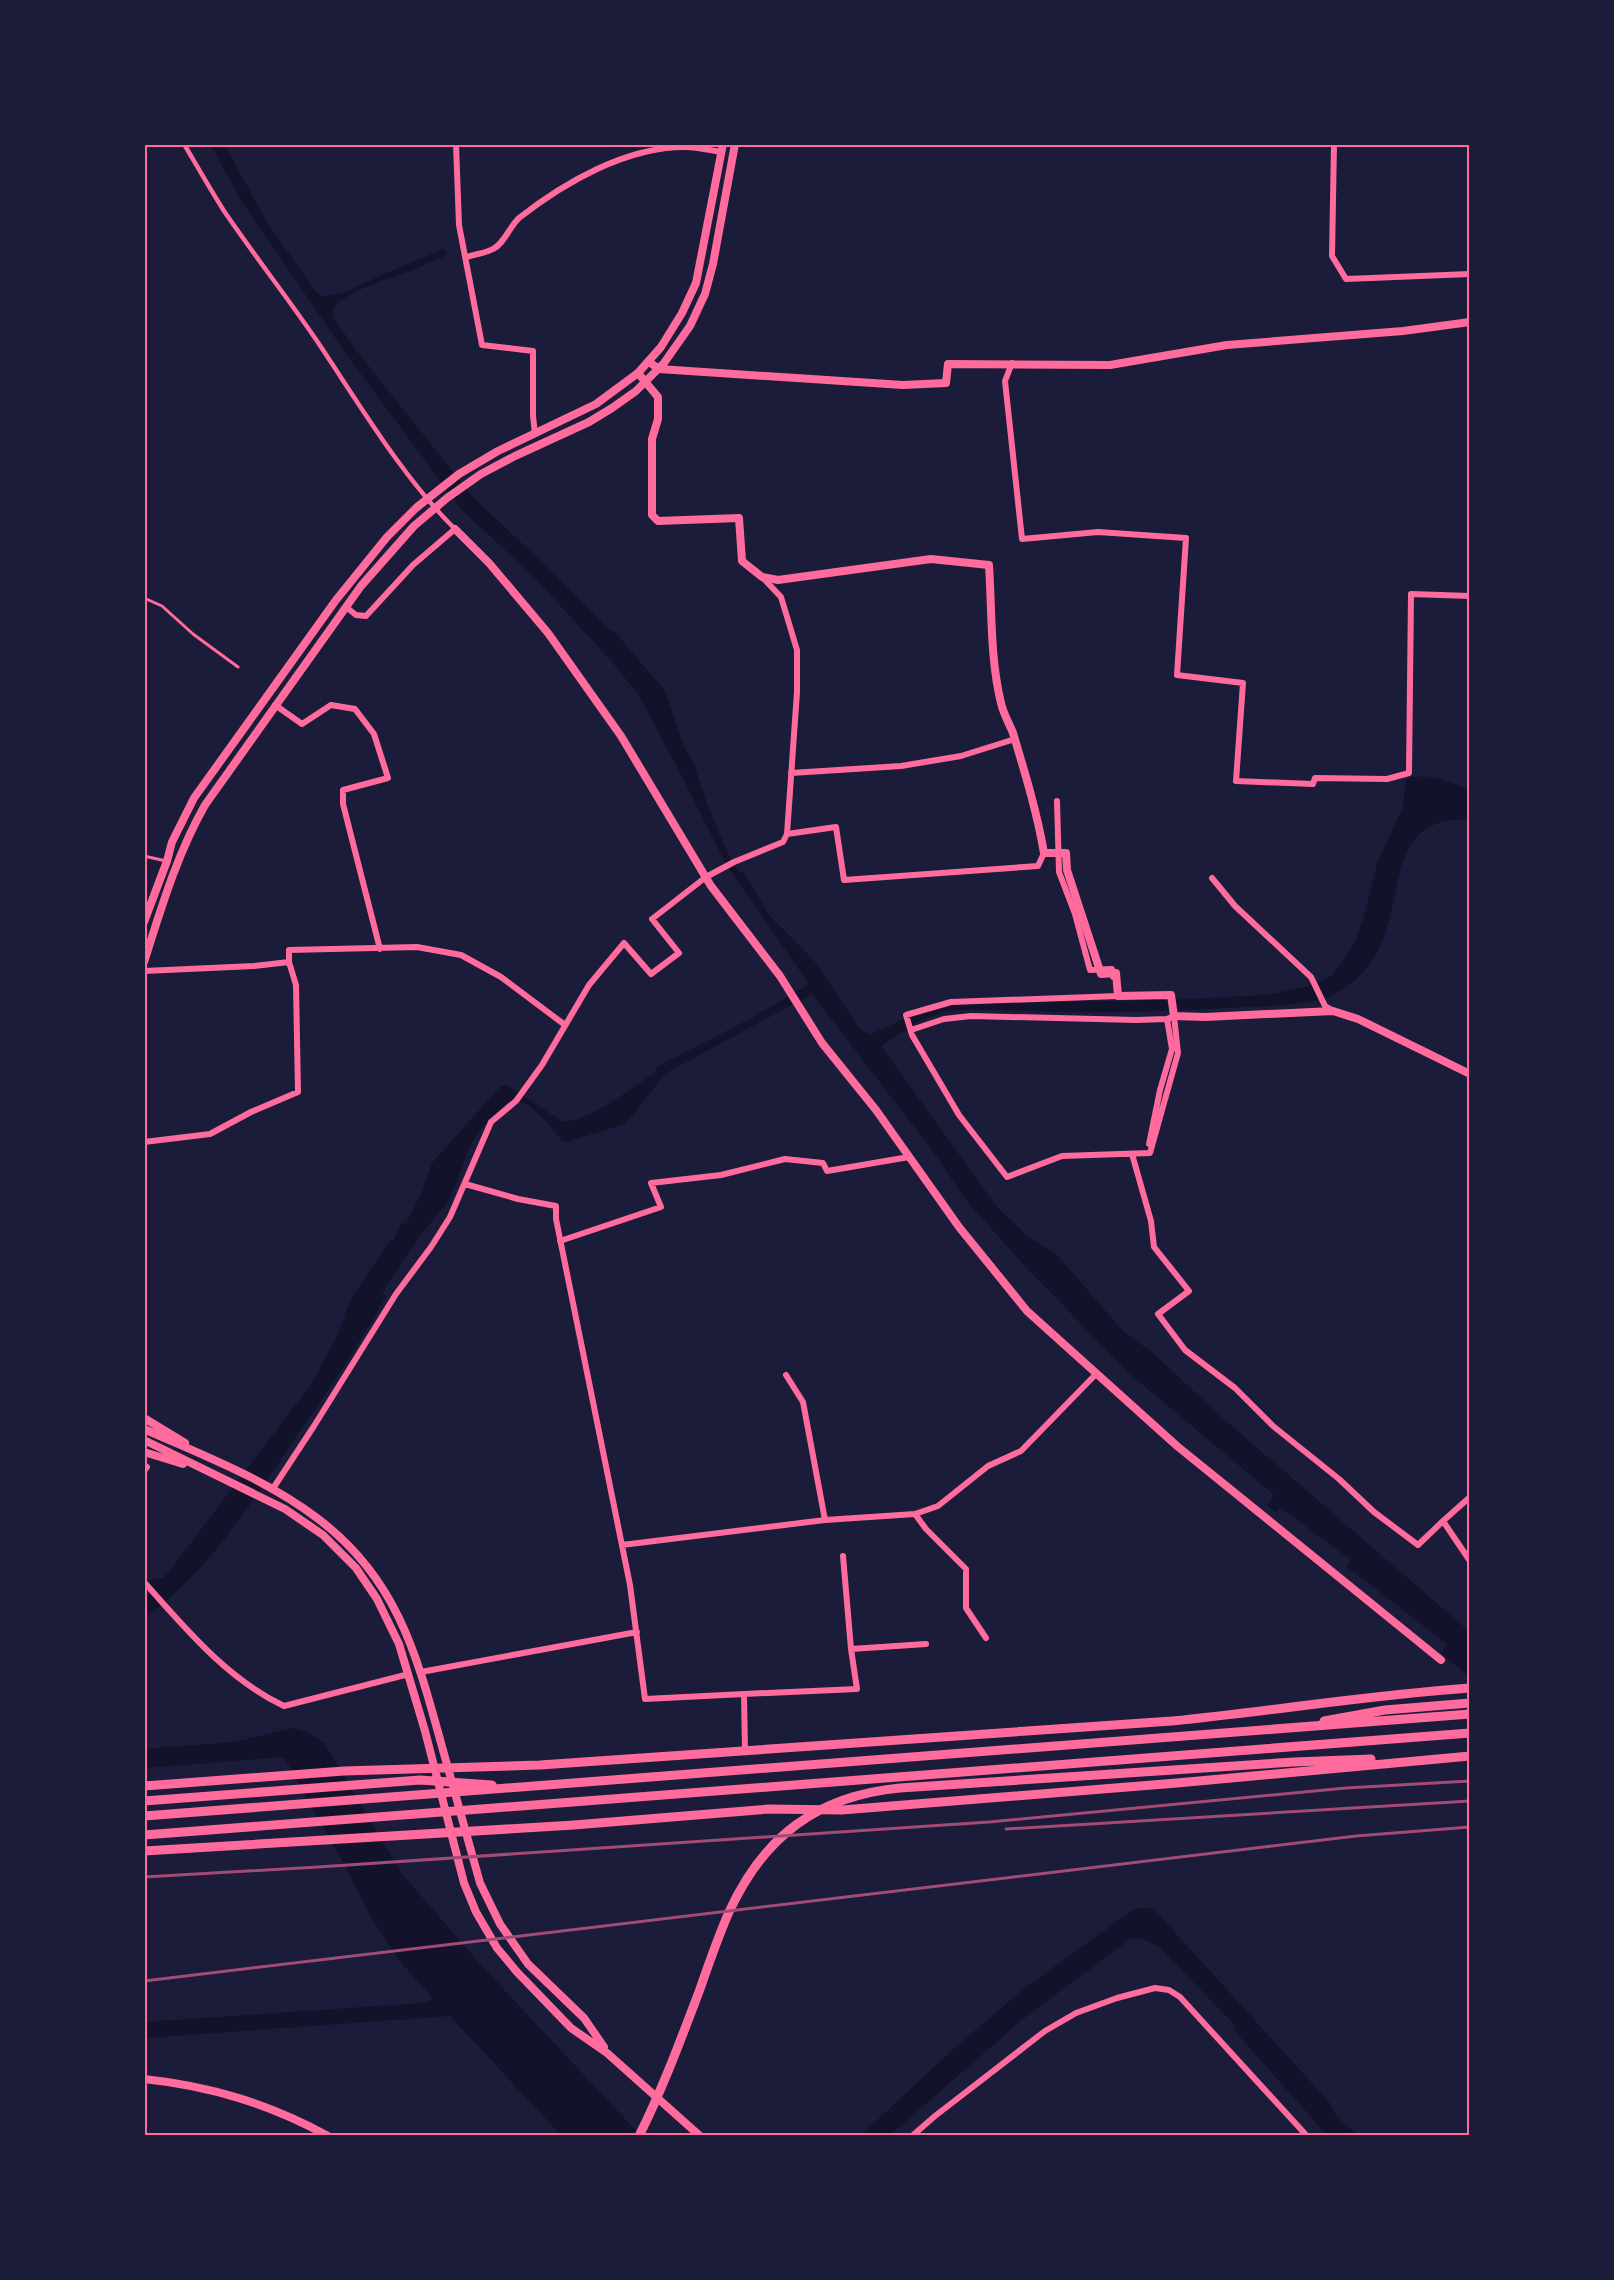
<svg xmlns="http://www.w3.org/2000/svg" width="1614" height="2280" font-family="Montserrat,sans-serif">
	<style>
		.water { fill: #12122b }
		.lines { fill: none; stroke-linecap: round; stroke-linejoin: round }
		.service { stroke: #ff6b9d; stroke-width: 3 }
		.pedestrian { stroke: #ff6b9d; stroke-width: 4.5 }
		.minor { stroke: #ff6b9d; stroke-width: 6 }
		.tertiary { stroke: #ff6b9d; stroke-width: 8 }
		.secondary { stroke: #ff6b9d; stroke-width: 8 }
		.primary { stroke: #ff6b9d; stroke-width: 9 }
		.trunk { stroke: #ff6b9d; stroke-width: 9 }
		.rail { stroke: #a44b75; stroke-width: 3 }
		.neatline { fill: none; stroke: #ff6b9d; stroke-width: 2 }
	</style>
	<rect width="100%" height="100%" fill="#1b1b3a"/>
	<path class="water" d="M210,144H224L268,224L316,292L322,297L346,292L382,275L444,249L447,255C434,260 421,267 408,272C383,281 353,288 333,308V317L355,349L473,497L555,575L608,629L615,632L665,691L684,747L693,761L706,801L728,854L738,871L744,873L769,915L816,963L860,1029L869,1035L915,1014L951,1004L1170,1000L1268,995L1309,986L1323,980L1332,975L1343,961L1355,942L1363,920L1378,860L1402,810L1406,779C1431,772 1447,781 1470,790V819C1393,818 1404,877 1386,931C1379,955 1361,979 1340,991C1315,1006 1270,1006 1242,1007C1181,1011 1120,1013 1060,1012C1022,1011 983,1008 946,1011L917,1022L881,1046L997,1207L1027,1236L1056,1254L1123,1331L1153,1353L1219,1415L1470,1632V1677L1441,1653L1447,1644L1346,1566L1351,1560L1280,1507L1276,1512L1267,1506L1274,1495L1130,1374L1023,1264L966,1200L932,1150L812,994L666,1073L625,1124L566,1142L561,1140L548,1123L527,1104L514,1100L506,1103L484,1126L471,1144L450,1199L419,1237L382,1293L386,1296C357,1349 324,1396 290,1446C245,1512 209,1570 144,1619V1581L163,1578L168,1573L312,1383L337,1336L350,1301L390,1240L393,1241L402,1223L406,1224L422,1192L432,1163L500,1087L507,1085L560,1120C581,1129 638,1083 657,1071L656,1067L752,1018L809,984L726,864L681,774L638,694L612,662L537,580L461,509L347,355L242,202Z
		M292,1728L307,1732L325,1744L402,1874L481,1965L641,2136H562L450,2016L144,2038V2022L424,2003L433,1998L403,1965L374,1922L338,1853L284,1757L144,1768V1749L235,1742Z
		M1139,1908L1152,1909L1159,1915L1329,2102L1336,2116L1358,2136H1328L1233,2029L1236,2026L1161,1949C1151,1942 1143,1937 1130,1939L1023,2019L889,2136H860L958,2045L1024,1989L1131,1911Z"/>
	<g class="lines">
		<path class="service" d="M144,598L162,606L193,634L238,667
			M144,856L166,861"/>
		<path class="pedestrian" d="M184,144C197,166 210,189 224,211C254,255 287,297 317,341C358,402 403,478 455,529"/>
		<path class="minor" d="M456,144L459,225L482,345L533,351V416L535,434
			M1334,144L1332,256L1346,279L1470,274
			M467,257C475,254 486,253 493,249C504,244 510,226 519,218C565,182 626,147 685,147C697,147 710,150 721,152
			M1012,363L1005,381L1022,539L1098,532L1186,538L1177,675L1243,683L1236,781L1313,784L1315,778L1387,779L1409,773L1411,594L1470,596
			M346,607L356,615L366,616L413,565L455,529
			M275,705L302,724L331,705L355,709L374,734L388,778L343,790V804L380,949
			M791,773L901,766L961,756L1015,739
			M1057,801L1059,872L1075,914L1090,970L1112,969L1113,977
			M787,834L836,827L844,880L1038,866L1044,853
			M1212,878L1235,906L1311,977L1325,1006L1332,1010
			M144,971L254,966L289,962V950L417,947L461,955L501,977L565,1025
			M911,1030L944,1019L971,1016L1136,1020L1167,1019L1174,1016L1178,1053L1150,1153L1062,1156L1007,1177L959,1115L912,1035L906,1015L951,1002L1118,996
			M144,1142L210,1134L251,1112L298,1092L296,985L289,962
			M1149,1144L1160,1090L1172,1049L1167,1019
			M1132,1154L1151,1221L1154,1247L1189,1291L1158,1314L1185,1350L1235,1388L1273,1426L1339,1479L1374,1512L1418,1545L1443,1521L1470,1561
			M465,1184L518,1199L556,1206V1219L630,1585L645,1699L744,1694L745,1751
			M560,1241L661,1207L651,1183L721,1175L785,1159L823,1163L827,1171L909,1157
			M786,1375L803,1402L825,1520
			M144,1465L147,1467L144,1471
			M272,1490L314,1426L396,1294L431,1247L450,1217L491,1122L516,1101L542,1065L589,985L624,943L651,974L679,953L652,919L706,877L734,862L783,842L787,834L797,692V650L781,597L763,578
			M915,1514L926,1529L966,1569V1608L986,1638
			M1443,1521L1470,1497
			M622,1545L825,1520L915,1514L938,1506L988,1466L1021,1451L1096,1374
			M144,1582C185,1628 227,1679 284,1706L409,1674
			M851,1649L926,1644
			M421,1672L637,1632
			M744,1694L857,1689L851,1649L843,1556
			M912,2136L935,2116L1045,2031L1076,2013L1117,1998L1155,1988L1169,1990L1180,1997L1307,2136"/>
		<path class="tertiary" d="M649,362L659,369L903,385L946,383L948,364L1110,365L1227,345L1403,331L1470,322
			M638,373L658,397V419L652,439V515L658,521L739,518L742,561L762,577L778,580L931,559L989,565C992,610 990,658 1001,703C1003,713 1009,723 1013,733C1025,773 1037,812 1044,853H1066L1067,870L1101,974L1116,973L1118,996L1171,995L1174,1016L1205,1017L1333,1011L1358,1019L1470,1074
			M455,529L489,563L548,633L621,736L711,886L780,976L822,1043L876,1110L959,1227L1027,1311L1177,1446L1441,1660
			M144,2079C211,2086 269,2104 328,2136"/>
		<path class="secondary" d="M144,922L167,861L172,842L194,798L336,600L387,537L416,508L459,474L498,451L596,404L638,373L661,347L682,313L696,283L723,144
			M144,962C161,909 177,854 205,805L361,586L414,526L447,498L481,474L515,456L589,422L612,408L636,391L664,363L690,326L705,294L713,264L735,144
			M144,1418L185,1443
			M144,1429C202,1455 266,1479 317,1518C396,1577 416,1652 441,1743C454,1789 467,1836 480,1883L500,1924L528,1964L584,2018L604,2047
			M144,1440L285,1509L323,1535L356,1568L377,1599L399,1644L425,1731L464,1883L476,1912L497,1948L517,1972L571,2028L607,2053L700,2136
			M144,1452L183,1464"/>
		<path class="primary" d="M144,1786L344,1771L540,1765L1172,1721C1272,1711 1370,1695 1470,1688
			M144,1851L574,1825L769,1809L842,1810L1177,1783L1470,1756
			M639,2136C663,2088 681,2039 700,1989C709,1963 718,1937 729,1912C764,1836 817,1796 900,1788L1294,1762L1371,1759"/>
		<path class="trunk" d="M1324,1721L1385,1710L1470,1703
			M144,1801L420,1780L492,1785
			M144,1816L1470,1714
			M144,1835L1470,1733"/>
		<path class="rail" d="M1006,1829L1470,1801
			M144,1877L318,1867L989,1822L1346,1788L1470,1781
			M144,1981L1356,1836L1470,1827"/>
	</g>
	<rect width="1614" height="2280" fill="none" stroke="#1b1b3a" stroke-width="291"/>
	<rect x="146" y="146" width="1322" height="1988" class="neatline"/>
</svg>
